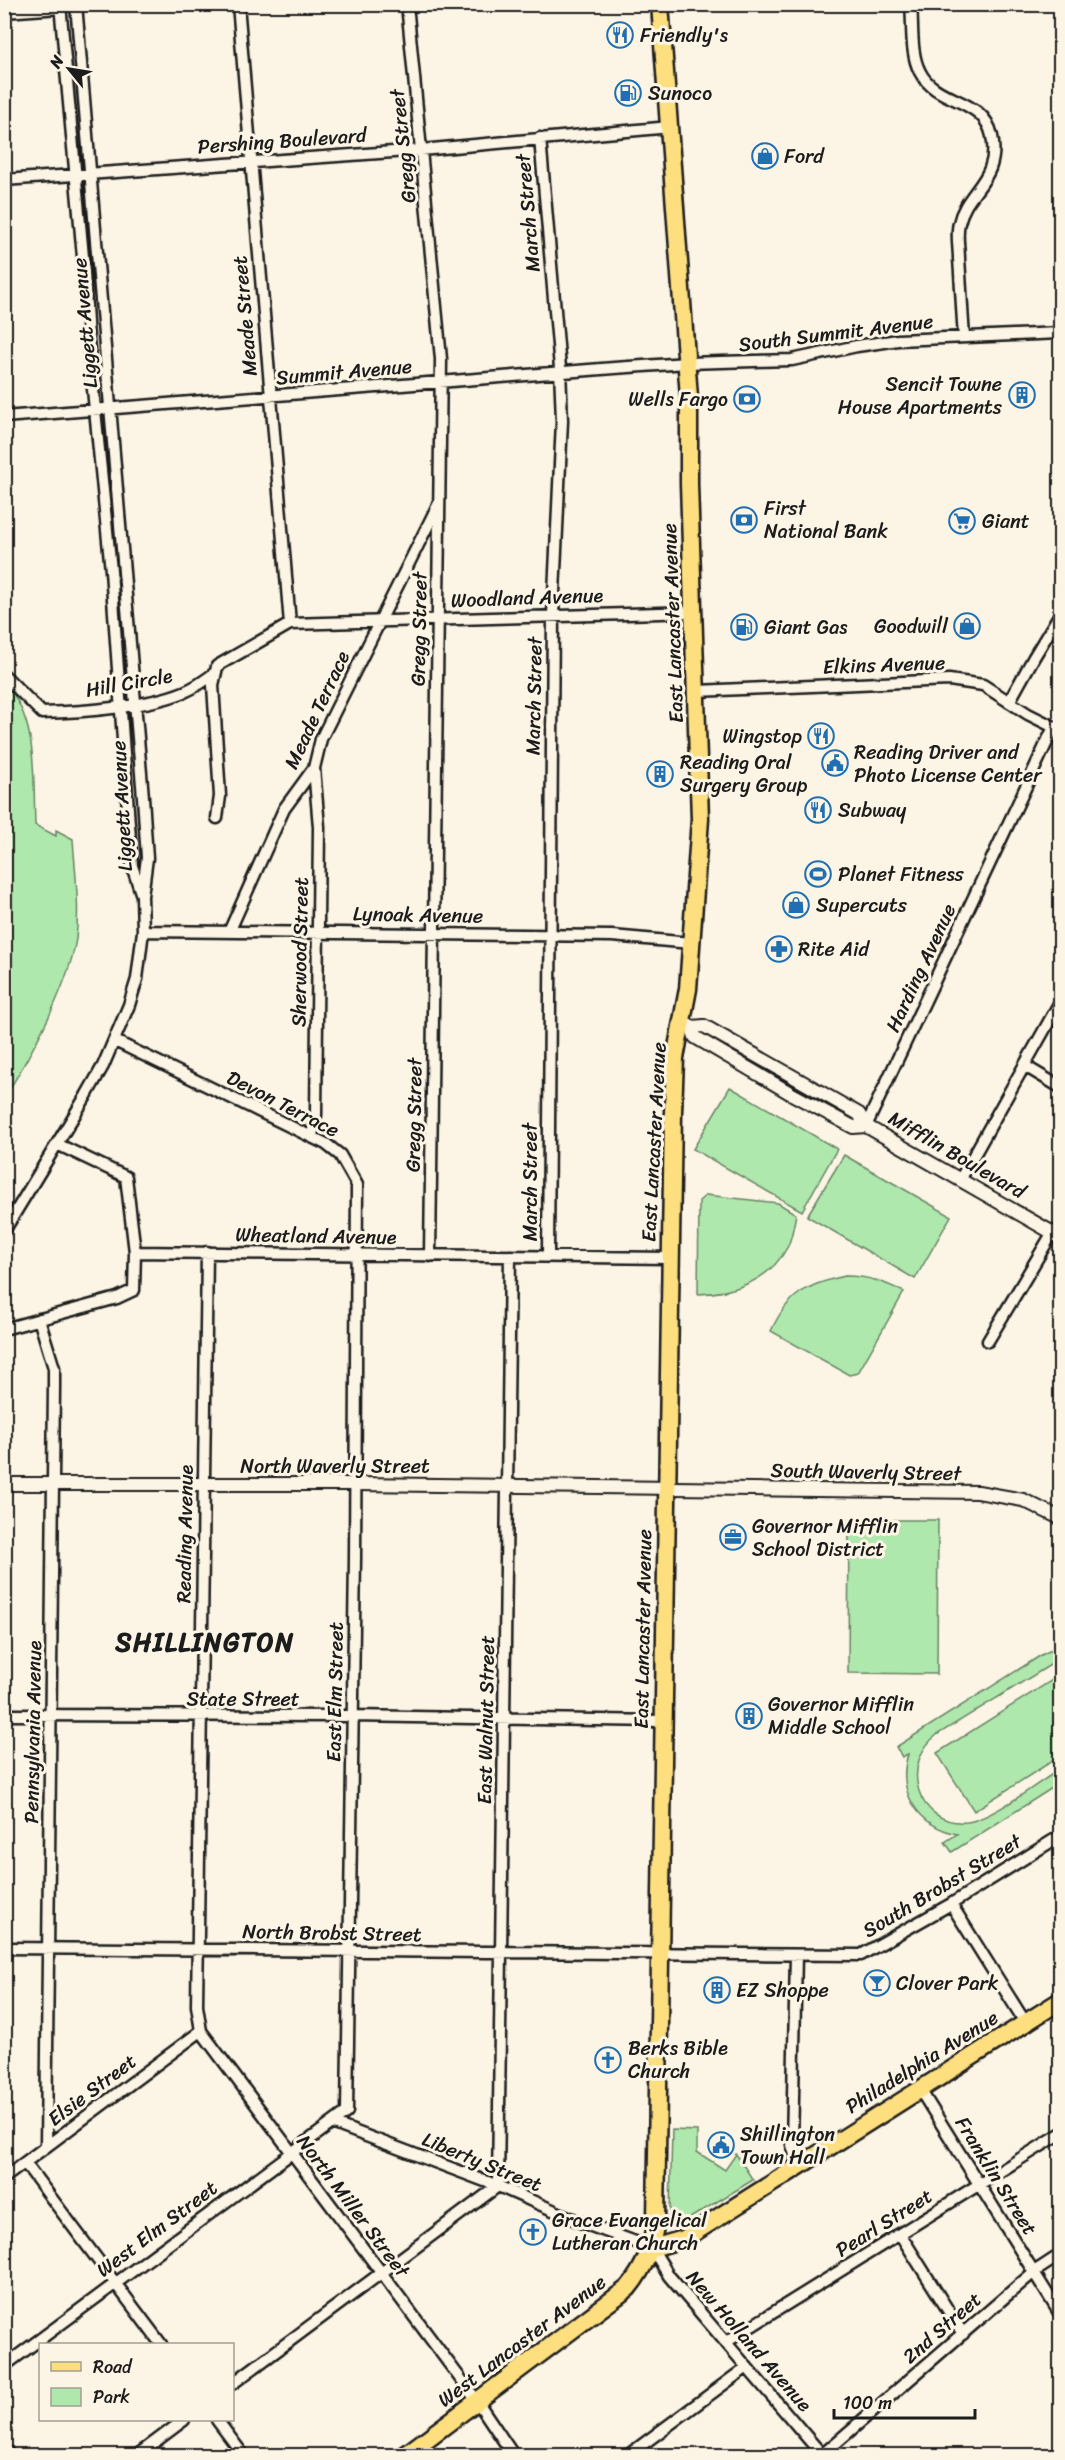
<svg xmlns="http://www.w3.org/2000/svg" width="1065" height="2460" font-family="Sriracha,sans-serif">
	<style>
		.green { fill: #afe8ac; stroke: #668264; stroke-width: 1.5 }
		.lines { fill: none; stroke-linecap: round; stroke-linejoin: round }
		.minor-casing { stroke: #1c1c1c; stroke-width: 15 }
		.tertiary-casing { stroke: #1c1c1c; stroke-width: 16 }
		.primary-casing { stroke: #1c1c1c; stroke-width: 21 }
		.minor { stroke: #fcf5e5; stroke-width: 10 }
		.tertiary { stroke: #fcf5e5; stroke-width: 12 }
		.primary { stroke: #fedf80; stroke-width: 16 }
		.labels { text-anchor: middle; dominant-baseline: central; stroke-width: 6; stroke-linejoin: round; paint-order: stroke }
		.poi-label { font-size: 20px; fill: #1c1c1c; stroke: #fcf5e5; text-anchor: start }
		.street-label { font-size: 20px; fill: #1c1c1c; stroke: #fcf5e5 }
		.district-label { font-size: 26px; font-weight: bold; letter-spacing: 1.5px; fill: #1c1c1c; stroke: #fcf5e5 }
	</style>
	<rect width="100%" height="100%" fill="#fcf5e5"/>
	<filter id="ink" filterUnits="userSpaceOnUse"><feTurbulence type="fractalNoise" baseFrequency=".0167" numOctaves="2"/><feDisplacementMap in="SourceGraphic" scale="12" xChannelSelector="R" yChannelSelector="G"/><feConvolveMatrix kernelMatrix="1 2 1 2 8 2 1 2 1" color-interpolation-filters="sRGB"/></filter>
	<g filter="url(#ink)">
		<path class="green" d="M4,682C39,720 33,777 35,825L56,836V830L73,839C75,871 80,907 76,939C68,989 31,1054 5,1097Z
			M730,1087L837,1149L802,1211L693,1149Z
			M844,1155L951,1216L915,1279L807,1216Z
			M706,1195L778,1203L796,1214C794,1224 792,1237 788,1246C770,1281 734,1293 698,1294L699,1201Z
			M845,1276C868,1276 884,1282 904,1292L858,1373L849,1375L771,1331C787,1295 807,1284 845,1276Z
			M849,1520H938L937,1674L848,1673Z
			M1060,1646V1659L938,1734C899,1763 916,1826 967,1822C992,1819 1038,1783 1060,1769V1783L952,1852L945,1842L957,1834C919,1826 896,1793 908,1754L902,1757L896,1747L1043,1654Z
			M1060,1675V1756L974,1811L937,1753Z
			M672,2130L697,2131V2152L725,2170L736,2154L753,2180L687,2220L679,2221L670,2211Z"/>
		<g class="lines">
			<g class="minor-casing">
				<path id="minor" d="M60,4L83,257L88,339L111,571L132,866L141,893
					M238,4L290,624
					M407,4L441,359L430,1256
					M911,4C913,25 910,54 920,72C936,104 984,97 992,136C1001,180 966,190 959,223C956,234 959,248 959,259C961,285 962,311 964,337
					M4,12L60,8
					M540,138L560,368L562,421L553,615L548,1256
					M4,180L421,150L670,127
					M4,417L614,368L687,363L792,360L857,346L898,340L1060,333
					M216,672L213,685L220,796L217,818
					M4,675L42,713C83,712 147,707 184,692C196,687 206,680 216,672L217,666L290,624L694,612
					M697,691L949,680L983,685L1028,714L1060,730
					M1009,702L1034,657L1060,614
					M143,931L612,936L691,943
					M229,932L284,809L314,768L321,739L438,505
					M1025,1066L1060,1087
					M866,1126L1054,727
					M312,1136L316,1115L319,827L314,768
					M960,1180L1060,1002
					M4,1231L86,1096L103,1066L129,1005L137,979L143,931L142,896L147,858L143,797L76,4
					M135,1252L670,1258
					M207,1252L197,2006L201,2031L477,2401L514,2456
					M39,1319L54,1368V1386L46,2147
					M4,1329L117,1298L134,1290L135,1252L126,1177L57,1144
					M988,1341L1053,1232
					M4,1715L352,1716L662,1721
					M951,1904L1025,2022
					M4,1948L861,1955L951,1904L1060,1836
					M796,1955L792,2145L798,2165
					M919,2088L1060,2314
					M332,2123L498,2186L580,2222L652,2248L669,2276L823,2456
					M25,2163L161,2344
					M4,2178L201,2031
					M900,2234L963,2334
					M726,2342L1060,2134
					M4,2366L347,2112L355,1558L357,1185L340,1155L326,1144L115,1041
					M232,2384L498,2186L510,1256
					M217,2420L244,2456
					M4,2448L10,2456
					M822,2455L1034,2272L1060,2255
					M136,2456L184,2420
					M627,2456L747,2367"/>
			</g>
			<g class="tertiary-casing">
				<path id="tertiary" d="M682,1021L692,1027L704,1026L859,1114L866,1126L1060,1237
					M692,1027L695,1037L790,1093L853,1127L866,1126
					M4,1484H356L978,1492L1023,1500L1060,1518"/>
			</g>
			<g class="primary-casing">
				<path id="primary" d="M652,2248L684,2239L1060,2001
					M404,2456L628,2288C646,2266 652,2247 656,2220L673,1112L675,1058L688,989L700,819L699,789L689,484V397L660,4"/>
			</g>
			<use href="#minor" class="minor"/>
			<use href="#tertiary" class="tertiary"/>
			<use href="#primary" class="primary"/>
		</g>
	</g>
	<defs>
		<g id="restaurant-ring" transform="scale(1.35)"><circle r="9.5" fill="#fcf5e5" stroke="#1f6fb2" stroke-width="1.5"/><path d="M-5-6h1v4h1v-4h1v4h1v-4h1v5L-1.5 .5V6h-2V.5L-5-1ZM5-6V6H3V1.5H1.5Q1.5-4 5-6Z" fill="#1f6fb2"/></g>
		<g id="fuel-ring" transform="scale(1.35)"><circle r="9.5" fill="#fcf5e5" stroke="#1f6fb2" stroke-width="1.5"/><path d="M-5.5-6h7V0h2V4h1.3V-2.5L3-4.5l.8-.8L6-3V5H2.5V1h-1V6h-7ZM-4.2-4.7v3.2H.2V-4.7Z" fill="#1f6fb2"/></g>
		<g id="shop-ring" transform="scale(1.35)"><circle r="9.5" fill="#fcf5e5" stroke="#1f6fb2" stroke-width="1.5"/><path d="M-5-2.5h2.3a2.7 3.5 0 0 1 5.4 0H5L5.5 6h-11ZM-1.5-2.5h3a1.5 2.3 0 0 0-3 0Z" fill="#1f6fb2"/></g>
		<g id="building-ring" transform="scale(1.35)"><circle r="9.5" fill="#fcf5e5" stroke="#1f6fb2" stroke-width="1.5"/><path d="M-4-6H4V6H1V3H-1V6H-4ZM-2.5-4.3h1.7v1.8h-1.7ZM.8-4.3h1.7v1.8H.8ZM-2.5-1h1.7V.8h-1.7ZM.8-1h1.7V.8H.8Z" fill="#1f6fb2"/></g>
		<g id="bank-ring" transform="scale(1.35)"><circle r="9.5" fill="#fcf5e5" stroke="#1f6fb2" stroke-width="1.5"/><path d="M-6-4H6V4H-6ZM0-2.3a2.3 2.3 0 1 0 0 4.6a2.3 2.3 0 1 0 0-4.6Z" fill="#1f6fb2"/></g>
		<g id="supermarket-ring" transform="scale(1.35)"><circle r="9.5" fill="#fcf5e5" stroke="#1f6fb2" stroke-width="1.5"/><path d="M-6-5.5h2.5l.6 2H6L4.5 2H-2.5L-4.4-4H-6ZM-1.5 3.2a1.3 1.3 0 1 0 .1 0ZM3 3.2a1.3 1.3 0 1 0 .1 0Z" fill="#1f6fb2"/></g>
		<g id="civic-ring" transform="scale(1.35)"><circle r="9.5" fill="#fcf5e5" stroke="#1f6fb2" stroke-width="1.5"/><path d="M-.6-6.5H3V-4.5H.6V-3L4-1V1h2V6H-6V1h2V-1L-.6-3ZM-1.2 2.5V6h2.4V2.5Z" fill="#1f6fb2"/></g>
		<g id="stadium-ring" transform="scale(1.35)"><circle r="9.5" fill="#fcf5e5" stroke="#1f6fb2" stroke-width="1.5"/><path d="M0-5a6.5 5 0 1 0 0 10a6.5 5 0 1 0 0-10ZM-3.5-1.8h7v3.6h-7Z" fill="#1f6fb2"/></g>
		<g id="pharmacy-ring" transform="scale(1.35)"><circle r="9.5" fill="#fcf5e5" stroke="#1f6fb2" stroke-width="1.5"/><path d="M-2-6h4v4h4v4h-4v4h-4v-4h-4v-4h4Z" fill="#1f6fb2"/></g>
		<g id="office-ring" transform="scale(1.35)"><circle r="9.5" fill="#fcf5e5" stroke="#1f6fb2" stroke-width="1.5"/><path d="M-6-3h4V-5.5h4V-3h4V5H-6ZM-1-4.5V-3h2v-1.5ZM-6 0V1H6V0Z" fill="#1f6fb2"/></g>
		<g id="bar-ring" transform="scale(1.35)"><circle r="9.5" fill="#fcf5e5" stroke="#1f6fb2" stroke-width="1.5"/><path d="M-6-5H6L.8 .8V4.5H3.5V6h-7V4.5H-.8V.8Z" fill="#1f6fb2"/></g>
		<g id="church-ring" transform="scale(1.35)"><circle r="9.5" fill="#fcf5e5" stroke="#1f6fb2" stroke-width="1.5"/><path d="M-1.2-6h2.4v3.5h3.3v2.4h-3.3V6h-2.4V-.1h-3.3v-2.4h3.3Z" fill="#1f6fb2"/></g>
	</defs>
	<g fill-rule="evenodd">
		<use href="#restaurant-ring" x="620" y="35"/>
		<use href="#fuel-ring" x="628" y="93"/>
		<use href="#shop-ring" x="765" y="156"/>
		<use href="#building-ring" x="1022" y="395"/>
		<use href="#bank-ring" x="747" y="399"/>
		<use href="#bank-ring" x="744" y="520"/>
		<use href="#supermarket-ring" x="962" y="521"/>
		<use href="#shop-ring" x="967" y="626"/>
		<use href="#fuel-ring" x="744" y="627"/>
		<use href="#restaurant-ring" x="821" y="736"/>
		<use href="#civic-ring" x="835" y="763"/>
		<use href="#building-ring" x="660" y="774"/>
		<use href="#restaurant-ring" x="818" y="810"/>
		<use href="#stadium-ring" x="818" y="874"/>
		<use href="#shop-ring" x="796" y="905"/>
		<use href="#pharmacy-ring" x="779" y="949"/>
		<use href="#office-ring" x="733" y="1537"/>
		<use href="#building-ring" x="749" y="1716"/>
		<use href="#bar-ring" x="877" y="1983"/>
		<use href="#building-ring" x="717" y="1990"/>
		<use href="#church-ring" x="608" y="2060"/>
		<use href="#civic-ring" x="721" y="2145"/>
		<use href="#church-ring" x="533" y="2232"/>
	</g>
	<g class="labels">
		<g class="poi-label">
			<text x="640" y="35">Friendly's</text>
			<text x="648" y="93">Sunoco</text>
			<text x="784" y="156">Ford</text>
			<text x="1002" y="384" text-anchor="end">Sencit Towne<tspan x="1002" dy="23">House Apartments</tspan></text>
			<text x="728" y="399" text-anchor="end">Wells Fargo</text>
			<text x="764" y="508">First<tspan x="764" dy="23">National Bank</tspan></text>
			<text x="982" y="521">Giant</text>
			<text x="948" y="626" text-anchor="end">Goodwill</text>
			<text x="764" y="627">Giant Gas</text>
			<text x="802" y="736" text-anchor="end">Wingstop</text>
			<text x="854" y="752">Reading Driver and<tspan x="854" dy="23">Photo License Center</tspan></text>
			<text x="680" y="762">Reading Oral<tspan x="680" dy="23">Surgery Group</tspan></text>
			<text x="838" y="810">Subway</text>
			<text x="838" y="874">Planet Fitness</text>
			<text x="816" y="905">Supercuts</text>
			<text x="798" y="949">Rite Aid</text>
			<text x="752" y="1526">Governor Mifflin<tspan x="752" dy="23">School District</tspan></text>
			<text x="768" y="1704">Governor Mifflin<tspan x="768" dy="23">Middle School</tspan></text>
			<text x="896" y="1983">Clover Park</text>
			<text x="736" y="1990">EZ Shoppe</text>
			<text x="628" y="2048">Berks Bible<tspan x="628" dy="23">Church</tspan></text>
			<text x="740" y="2134">Shillington<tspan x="740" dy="23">Town Hall</tspan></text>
			<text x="552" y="2220">Grace Evangelical<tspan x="552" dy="23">Lutheran Church</tspan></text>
		</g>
		<g class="street-label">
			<text transform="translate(282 141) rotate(-4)">Pershing Boulevard</text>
			<text transform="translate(403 146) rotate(-96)">Gregg Street</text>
			<text transform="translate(528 213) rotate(-95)">March Street</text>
			<text transform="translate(245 316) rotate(-95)">Meade Street</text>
			<text transform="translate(85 323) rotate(-95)">Liggett Avenue</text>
			<text transform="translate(836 333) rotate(-7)">South Summit Avenue</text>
			<text transform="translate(344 372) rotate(-5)">Summit Avenue</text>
			<text transform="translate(527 598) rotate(-2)">Woodland Avenue</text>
			<text transform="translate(673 623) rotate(-92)">East Lancaster Avenue</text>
			<text transform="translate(419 629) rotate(-89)">Gregg Street</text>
			<text transform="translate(884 665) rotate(-2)">Elkins Avenue</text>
			<text transform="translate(129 683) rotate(-10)">Hill Circle</text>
			<text transform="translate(534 696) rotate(-89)">March Street</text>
			<text transform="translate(317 710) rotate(-65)">Meade Terrace</text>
			<text transform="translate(122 806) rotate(-93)">Liggett Avenue</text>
			<text transform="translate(418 915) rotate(1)">Lynoak Avenue</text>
			<text transform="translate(300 952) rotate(-89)">Sherwood Street</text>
			<text transform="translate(921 968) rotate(-65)">Harding Avenue</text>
			<text transform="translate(283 1104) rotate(27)">Devon Terrace</text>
			<text transform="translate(414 1115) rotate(-89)">Gregg Street</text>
			<text transform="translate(654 1142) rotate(-87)">East Lancaster Avenue</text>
			<text transform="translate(957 1155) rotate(30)">Mifflin Boulevard</text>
			<text transform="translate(530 1182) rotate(-90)">March Street</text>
			<text transform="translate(316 1236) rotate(1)">Wheatland Avenue</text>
			<text x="335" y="1466">North Waverly Street</text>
			<text transform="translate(866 1472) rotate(1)">South Waverly Street</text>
			<text transform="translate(185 1534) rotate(-89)">Reading Avenue</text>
			<text transform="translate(643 1629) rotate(-89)">East Lancaster Avenue</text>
			<text transform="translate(335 1692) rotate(-89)">East Elm Street</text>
			<text x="243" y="1699">State Street</text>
			<text transform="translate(486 1720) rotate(-89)">East Walnut Street</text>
			<text transform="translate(33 1732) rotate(-89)">Pennsylvania Avenue</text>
			<text transform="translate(942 1886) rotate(-31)">South Brobst Street</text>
			<text transform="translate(332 1933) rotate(1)">North Brobst Street</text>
			<text transform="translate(922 2062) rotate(-32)">Philadelphia Avenue</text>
			<text transform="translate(92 2090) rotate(-37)">Elsie Street</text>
			<text transform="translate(482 2162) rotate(22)">Liberty Street</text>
			<text transform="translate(996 2176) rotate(58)">Franklin Street</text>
			<text transform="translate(353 2206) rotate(53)">North Miller Street</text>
			<text transform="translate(884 2223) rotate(-32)">Pearl Street</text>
			<text transform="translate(157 2229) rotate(-37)">West Elm Street</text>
			<text transform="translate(942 2328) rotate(-41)">2nd Street</text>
			<text transform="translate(522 2341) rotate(-37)">West Lancaster Avenue</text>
			<text transform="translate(749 2341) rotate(49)">New Holland Avenue</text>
		</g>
		<g class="district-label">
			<text x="205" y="1642">SHILLINGTON</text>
		</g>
	</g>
	<rect width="1065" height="2460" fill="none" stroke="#fcf5e5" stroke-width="24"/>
	<rect x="12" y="12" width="1041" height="2436" fill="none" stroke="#1c1c1c" stroke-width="2" filter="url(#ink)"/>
	<rect x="39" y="2343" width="195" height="78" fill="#fcf5e5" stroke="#a29e95" stroke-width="1.5"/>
	<rect x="51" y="2362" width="30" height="9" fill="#fedf80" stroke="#a29e95" stroke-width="1.5"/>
	<text x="93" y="2373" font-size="18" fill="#1c1c1c">Road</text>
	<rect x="51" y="2388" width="30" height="18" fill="#afe8ac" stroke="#a29e95" stroke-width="1.5"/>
	<text x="93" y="2403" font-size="18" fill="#1c1c1c">Park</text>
	<g transform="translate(69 69) rotate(300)" stroke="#fcf5e5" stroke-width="4.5" paint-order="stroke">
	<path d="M0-4.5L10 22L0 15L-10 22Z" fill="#1c1c1c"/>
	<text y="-9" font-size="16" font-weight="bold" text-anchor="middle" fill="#1c1c1c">N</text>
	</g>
	<path d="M834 2409v9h141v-9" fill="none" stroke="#1c1c1c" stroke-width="3"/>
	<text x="843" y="2409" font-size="18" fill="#1c1c1c" stroke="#fcf5e5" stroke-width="4.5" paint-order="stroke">100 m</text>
</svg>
